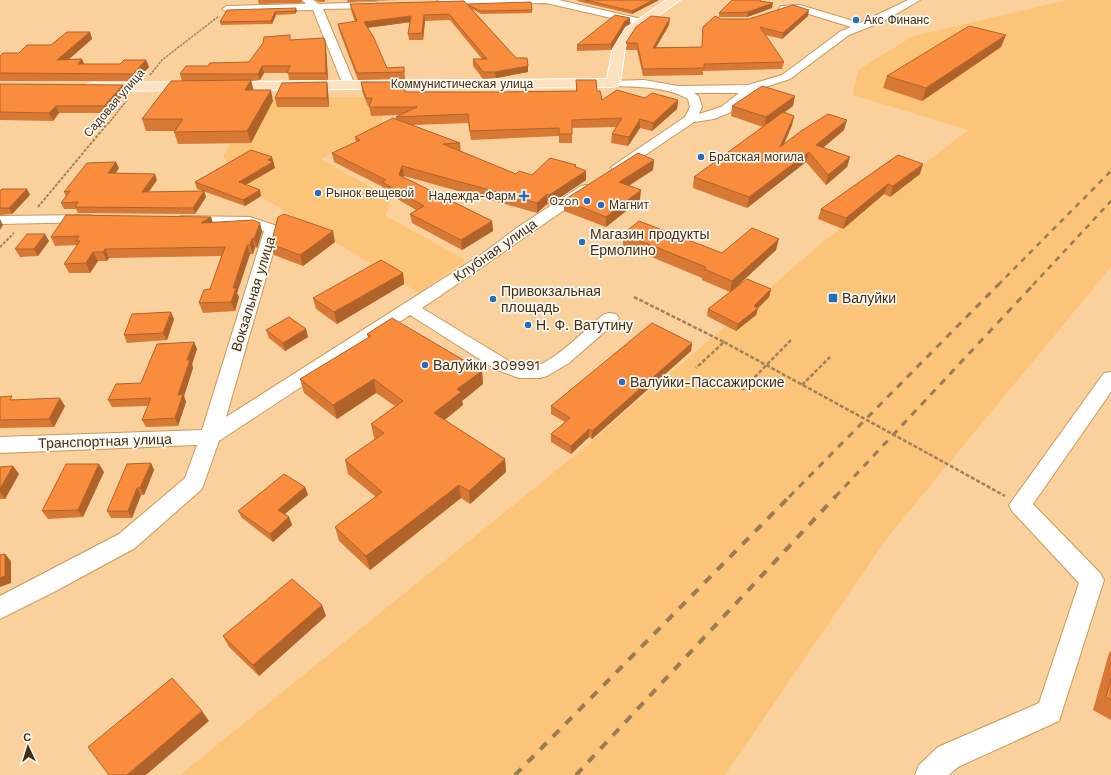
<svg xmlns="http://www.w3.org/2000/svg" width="1111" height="775" font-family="'Work Sans',sans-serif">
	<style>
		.built { fill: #fcc479 }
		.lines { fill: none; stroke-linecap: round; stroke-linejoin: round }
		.minor-casing { stroke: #c99856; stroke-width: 2 }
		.major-casing { stroke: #fff; stroke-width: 2 }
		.path-far2 { stroke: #a08159; stroke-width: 1.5; stroke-dasharray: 2.5 1; stroke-linecap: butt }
		.path-far1 { stroke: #a08159; stroke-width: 2; stroke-dasharray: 3 1.5; stroke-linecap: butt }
		.path { stroke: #a08159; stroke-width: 2.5; stroke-dasharray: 4 2; stroke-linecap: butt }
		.minor { fill: #fff; fill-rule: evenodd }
		.major { fill: #fce2c1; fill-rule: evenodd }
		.rail-far2 { stroke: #997b54; stroke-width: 2.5; stroke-dasharray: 5.5 5.5; stroke-linecap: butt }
		.rail-far1 { stroke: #997b54; stroke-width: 3; stroke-dasharray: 7 7; stroke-linecap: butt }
		.rail { stroke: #997b54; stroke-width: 4; stroke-dasharray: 9 9; stroke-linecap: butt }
		.path-bridge { stroke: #a08159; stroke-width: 2.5; stroke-dasharray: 4 2; stroke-linecap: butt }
		.wall { fill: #d77934 }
		.shaded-wall { fill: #af632b }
		.building { fill: #fa8d3d; stroke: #af632b }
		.poi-dot { fill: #236fbf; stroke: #fef9f3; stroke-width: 1.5 }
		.labels { text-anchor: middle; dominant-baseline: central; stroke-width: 3.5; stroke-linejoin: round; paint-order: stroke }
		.far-poi-label { font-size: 12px; fill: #422e12; stroke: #fef9f3; text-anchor: start }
		.far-street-label { font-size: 12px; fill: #422e12; stroke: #fef9f3 }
		.poi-label { font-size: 14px; fill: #422e12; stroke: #fef9f3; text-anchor: start }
		.street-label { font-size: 14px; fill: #422e12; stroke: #fef9f3 }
	</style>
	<rect width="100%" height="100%" fill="#fad19d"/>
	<path class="built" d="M1067,0H1111V267L887,538L725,775H180L579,452L824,241L968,130L853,95L858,70L913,36Z
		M387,97L381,126L321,159L391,198L386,216L466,260L419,293L245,187L223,156L259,98Z"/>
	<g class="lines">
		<g class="minor-casing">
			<path id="minor" d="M302,0H313L319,4L376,2L381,5L376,8L323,9L355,85L353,87L349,88L343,85L313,10L227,12L222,9L227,6L306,4Z
				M440,0H559L646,20L647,22L642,25L546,3L437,5L435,3L437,1Z
				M908,0H920L884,21L849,35L790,79L753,91L743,103L729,113L714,119L694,122L623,170H613L611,167L685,117L690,107L688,99C665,86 638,87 613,86L609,85L607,83L609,81L644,80L678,86L748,85L782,75L841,31L851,27L799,11L781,10L779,8L781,6L800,5L860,23ZM694,93H739L721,107L699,114L702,107L699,97Z
				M586,185L591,186L593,189L591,192C534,230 479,270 422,308L509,361C517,364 525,367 535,366C553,363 589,326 604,314L610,313L616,314L619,318L616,322L569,363L547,376L540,378H519L495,369L410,315L219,441L202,489L135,548L54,592L0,619V596L119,534L185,478L197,445L0,453V437L202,430L264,231L248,225L185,223L180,222L178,219L180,216L250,217L277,226L280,229L226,417L482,254L518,227L581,186Z
				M89,215L94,216L96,219L94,222L0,224V216Z
				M1111,372V392L1033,504L1100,573L1104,580L1059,721L958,767L949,775H915L919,765L938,747L1039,703L1079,583L1012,511L1009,505L1104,373Z"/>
		</g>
		<g class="major-casing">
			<path id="major" d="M667,0H680L634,33L625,47L620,83L618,86L613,87L93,91L88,90L86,87L88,84L93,83L607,79L613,47L626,28Z"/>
		</g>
		<path class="path-far2" d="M150,75L162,60L219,16
			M108,124L128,99"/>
		<path class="path-far1" d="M38,207L108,123
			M0,247L14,233"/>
		<path class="path" d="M634,297L724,342L696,368
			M802,385L830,357
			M742,390L791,340
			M929,454L1005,496"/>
		<use href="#minor" class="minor"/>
		<use href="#major" class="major"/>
		<path class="rail-far2" d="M998,285L1111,171
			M1033,285L1111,201"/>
		<path class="rail-far1" d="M789,497L999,284
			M835,497L1034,284"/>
		<path class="rail" d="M515,775L790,496
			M576,775L836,496"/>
		<path class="path-bridge" d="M724,342L929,454"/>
	</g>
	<path class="wall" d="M258,0H302V3L259,4Z
		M315,0H325V2H319Z
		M347,0H397L348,2Z
		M576,0H659L632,14L581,2Z
		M763,2L772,8L747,17H719V13Z
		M350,4H467L532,10V13L481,14L472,9L516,58L528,66V72L496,78L483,79L473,66V59H482L450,20L425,21L423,40H409L408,34L410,22L367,28L387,68L404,67L405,79L358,80L339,30L338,24L355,22L351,10Z
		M227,10L297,11L295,14L276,15L272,24L221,25L220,22Z
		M808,16L782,39L765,35L784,62L782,69L703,71V75L643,76L637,50H626L627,41L669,25L656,47H702V34L703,27L721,19H749Z
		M630,18V24L625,27L611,50L577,51V45Z
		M90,32L92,39L69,59H82L84,64H120L146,60L149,67L136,81H0V56L19,53L51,45Z
		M291,40H325L326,47L328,80H289L288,73H264L260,80L251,81L253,90L273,101L251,143L178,144L174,132L175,131H146L142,119L182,81L180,74L208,66L249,62Z
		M1001,47L922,101L883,88L887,76Z
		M576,80L597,91L602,100L645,98L678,100L677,109L652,131L640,128L628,146L611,143L612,134L616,127L572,128V143H559V136L471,140L468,123L412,125L460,143L461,152L516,174L532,175L576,165L575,167L586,180L549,205L547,204L537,213L404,176L403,177L492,221L493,231L462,250L412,223L410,214L416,210L384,191L383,187L334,162L332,153L356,142L355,137L396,120V117L400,115L371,116L369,106H368L362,91L361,82L406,92H501L576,91Z
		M327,82L328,91L329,107H277L275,98Z
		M0,84L123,85L126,92L107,113H59L53,121L0,120Z
		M732,106H793L785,112L794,116L792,125L784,145L844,130L823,148L850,157L847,167L826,185L806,162L747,208L693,188L694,177L763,127L731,116Z
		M898,155L920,174L890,197L884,194L843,229L818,219L821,209Z
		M272,157L275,168L246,185L261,196L245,206L197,189L195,182Z
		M654,160L653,170L629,186L640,200L606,227L564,211V200Z
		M119,168L115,174L157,180L149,192L204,191L206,197L195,214L78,213L76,209H64L61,203L66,196L64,192Z
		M27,189L30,195L12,214L0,215V191Z
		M211,217L212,222L260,223L262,232L257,248L255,247L253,254H250L237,293L239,297L235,311L203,313L199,303L210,289L222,256L109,258L107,261H98L90,273H69L64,264L77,245L55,246L51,237Z
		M623,234L722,253L776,250L735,288L771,289L769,297L758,308L756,315L736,331L707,316L708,309L730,292L702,280V278L623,245Z
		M49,241L38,256L20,257L15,249Z
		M335,242L303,266L274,255L271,244Z
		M403,273L404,284L337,324L316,309L313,298Z
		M174,319L167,340L127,343L124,335Z
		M306,329L308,337L285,351L269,338L266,330Z
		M367,334L482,371L483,384L462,401L463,405L444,420L505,459L506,472L470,504L461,498L370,570L339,541L335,527L376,497L348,474L345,460L375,439L374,438L371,424L395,406L376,393L337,419L304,393L300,379L368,338Z
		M194,342L197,349L192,364L193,368L184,396L186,402L178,426L146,427L142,420L148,406L112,407L108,400L141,383Z
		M692,343L691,351L592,439L589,437L571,454L551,442V434L565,422L551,414V406Z
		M0,397L15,400L65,406L54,427L0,428Z
		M151,463L154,470L144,495H141L132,518H111L107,511Z
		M13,466L19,474L5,499H0V467Z
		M104,472L83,517L48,519L42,511Z
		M305,487L308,495L285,514L289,517L292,525L273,542L242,518L238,511Z
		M322,605L326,616L259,676L229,647L223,636Z
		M1111,651V720L1093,710L1109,653Z"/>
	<path class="shaded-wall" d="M653,0H659L632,14V11Z
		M773,3L772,8L747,17L748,12Z
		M296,8L297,11L295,14V11Z
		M809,10L808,16L782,39L783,33Z
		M275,12L276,15L272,24L271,21Z
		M424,15L425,21L423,40L422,33Z
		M411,16L412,22L365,28L364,22Z
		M630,18V24L625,27L611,50V44L625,21Z
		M670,18L669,25L652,54L653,48Z
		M90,32L92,39L60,67L57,60Z
		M1006,35L1001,47L922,101L926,88Z
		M325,40L326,47L328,80L326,73Z
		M82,59L85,66L78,64Z
		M146,60L149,67L136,81L133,74Z
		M262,66L264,73L260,80L258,74Z
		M528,66V72L496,78L495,72Z
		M251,80L254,92L245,90Z
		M327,82L328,91L329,107L327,98Z
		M123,85L126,92L107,113L104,106Z
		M271,90L273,101L251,143L247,131Z
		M795,96L793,106L764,127L766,117Z
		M678,100L677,109L652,131L653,123Z
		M56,106L59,113L53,121L49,113Z
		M794,116L792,125L778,157L780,147Z
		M640,119V128L628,146L629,137Z
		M847,120L844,130L814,155L816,145Z
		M809,152L806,162L747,208L749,197Z
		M272,157L275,168L240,188L239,182L268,160Z
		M850,157L847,167L826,185L828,175Z
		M654,160L653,170L618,192L619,182Z
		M116,162L119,168L111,180L108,173Z
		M923,164L920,174L890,197L893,186Z
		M402,166L404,176L400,185L399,175Z
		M586,171V180L549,205V195Z
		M155,174L157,180L144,198L142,192Z
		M888,184L884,194L843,229L846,218Z
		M27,189L30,195L12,214L9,208Z
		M260,190L261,196L245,206L243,200Z
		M641,190L640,200L606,227V217Z
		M204,191L206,197L195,214L193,208Z
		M547,194V204L537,213V203Z
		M211,217L214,226L201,223Z
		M0,219L3,225L0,230Z
		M492,221L493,231L462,250L461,240Z
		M260,223L262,232L257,248L254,239Z
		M333,231L335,242L303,266L300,255Z
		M45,234L49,241L38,256L34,249Z
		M252,238L255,247L253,254L250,245Z
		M779,239L776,250L730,293L732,281Z
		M247,245L250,254L237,293L239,297L235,311L231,302L233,288Z
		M105,249L109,258L107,261L103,252Z
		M93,252L98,261L90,273L86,263Z
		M403,273L404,284L337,324L334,312Z
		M771,289L769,297L758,308L756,315L736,331L738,324L754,306Z
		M171,312L174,319L167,340L163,333Z
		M306,329L308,337L285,351L283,343Z
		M194,342L197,349L192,364L193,368L184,396L186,402L178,426L175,418L178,395L187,360Z
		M692,343L691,351L592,439V431Z
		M482,371L483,384L462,401L463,405L436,427L434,413L457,389Z
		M374,379L376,393L337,419L333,405Z
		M60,398L65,406L54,427L49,419Z
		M589,429V437L571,454V446Z
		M505,459L506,472L470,504L469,491Z
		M151,463L154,470L144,495L140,488Z
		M99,464L104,472L83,517L78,510Z
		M13,466L19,474L5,499L0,492V489Z
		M459,485L461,498L370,570L366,556Z
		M305,487L308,495L281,517L278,510Z
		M137,488L141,495L132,518L128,511Z
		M289,517L292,525L273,542L270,534Z
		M5,554L11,561V583L0,587V578Z
		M322,605L326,616L259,676L253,665Z
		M202,711L209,721L146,775H127Z"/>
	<path class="building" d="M585,0H653L632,11Z
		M732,0H761L760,1L773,3L748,12L719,13Z
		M464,1L516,58H527L528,66L495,72H483L473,59H487L449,14L424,15L422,33L408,34L411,16L364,22L373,36L387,68L404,67V72L357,73L338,24L357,21L350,4Z
		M531,2L532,10L480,11L467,4Z
		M793,5L809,10L783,33L760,27L784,62L704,64V68L643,69L637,43H626L627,41L636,27L651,16L670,18L653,48L702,47L703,27L715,16L721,19H749Z
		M296,8L295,11L275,12L271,21L220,22L227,10Z
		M615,15L630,18L625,21L611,44L577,45Z
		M969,26L1006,35L926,88L887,76Z
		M67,32H90L57,60L82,59L78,64H120L124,60H146L133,74L0,73V56L3,53H19L27,45H51Z
		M290,35V40L324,38L325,40L326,73H287L290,66H262L258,74H180L186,66H208L210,63L249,62L263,43L264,37Z
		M251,80L245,90H271L247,131L174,132L183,119H142L171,81Z
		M576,80H596L597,91H600L602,100L617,90L645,98L652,93L678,100L653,123L640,119L629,137L612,134L622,118L572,120V134H559V128L470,131L468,114L396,117L417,107H369L372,98H366L361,82H404L405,92H501L577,91Z
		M327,82V98H275L282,83Z
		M0,84L123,85L104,106H56L49,113L0,112Z
		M762,86L795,96L766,117L732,106Z
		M783,112L794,116L780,147L801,131L828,114L847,120L816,145L850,157L828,175L809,152L749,197L694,177Z
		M393,118L460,143L443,144L516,174L519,171L532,175L550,158L576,165L574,166L586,171L549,195L547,194L537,203L402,166L399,175L492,221L461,240L410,214L424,206L382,182L386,180L332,153L360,140L355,137Z
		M251,150L272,157L268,160L273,162L239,182L260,190L243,200L195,182Z
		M638,153L654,160L619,182L641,190L606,217L564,200Z
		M898,155L923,164L893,186L888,184L846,218L821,209Z
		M116,162L108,173L155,174L142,192L204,191L193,208L75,207L78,202L61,203L70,191L64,192L87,163Z
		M2,189H27L9,208H0V191Z
		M284,214L333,231L300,255L271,244L278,217Z
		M66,215L211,217L201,223L253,220L260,223L254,239L252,238L250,245H247L233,288H236L231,302L199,303L204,290L210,289L225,247L105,249L103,252H93L86,263L64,264L80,241H76L79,236L51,237Z
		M639,221L722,253L752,228L779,239L732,281L704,269L706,267L623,234Z
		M27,234H45L34,249H15Z
		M381,260L403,273L334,312L313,298Z
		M747,279L771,289L754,306L758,308L738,324L708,309Z
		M171,312L163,333L124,335L132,314Z
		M289,317L306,329L283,343L266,330Z
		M392,318L482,371L457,389L461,392L434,413L505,459L469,491L459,485L366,556L335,527L382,492L345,460L384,433L371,424L403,401L374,379L333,405L300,379L371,336L367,334Z
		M652,323L692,343L592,431L589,429L571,446L551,434L570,418L551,406Z
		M194,342L187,360H190L178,395L183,394L175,418L142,420L151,398L108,400L116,384L141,383L157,344Z
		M12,396L10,400L60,398L49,419L0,420V397Z
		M151,463L140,488H137L128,511H107L127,464Z
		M66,464H99L78,510L42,511Z
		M13,466L0,489V467Z
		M284,474L305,487L278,510L289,517L270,534L238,511Z
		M5,554V576L0,578V555Z
		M292,579L322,605L253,665L223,636Z
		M172,678L202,711L127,775H109L88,747Z
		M1111,679V700L1106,697Z"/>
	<g class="poi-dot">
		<circle cx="856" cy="20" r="4"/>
		<circle cx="701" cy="157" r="4"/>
		<circle cx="318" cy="193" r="4"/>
		<path d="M522 190h4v4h4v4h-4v4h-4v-4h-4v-4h4z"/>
		<circle cx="587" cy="201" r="4"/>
		<circle cx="601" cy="205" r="4"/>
		<circle cx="582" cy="242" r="4"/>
		<rect x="828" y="293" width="10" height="10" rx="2"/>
		<circle cx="493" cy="299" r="4"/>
		<circle cx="528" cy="325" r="4"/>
		<circle cx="425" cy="365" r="4"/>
		<circle cx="622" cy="382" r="4"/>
	</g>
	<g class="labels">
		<g class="far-poi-label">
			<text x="864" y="20">Акс Финанс</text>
			<text x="709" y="157">Братская могила</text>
			<text x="326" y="193">Рынок вещевой</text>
			<text x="516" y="196" text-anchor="end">Надежда-Фарм</text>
			<text x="579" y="201" text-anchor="end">Ozon</text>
			<text x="609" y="205">Магнит</text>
		</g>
		<g class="far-street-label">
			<text x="462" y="84">Коммунистическая улица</text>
			<text transform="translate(114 103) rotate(-49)">Садовая улица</text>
		</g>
		<g class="poi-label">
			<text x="590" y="234">Магазин продукты<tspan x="590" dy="16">Ермолино</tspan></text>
			<text x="501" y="291">Привокзальная<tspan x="501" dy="16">площадь</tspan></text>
			<text x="842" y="298">Валуйки</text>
			<text x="536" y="325">Н. Ф. Ватутину</text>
			<text x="433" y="365">Валуйки 309991</text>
			<text x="630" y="382">Валуйки-Пассажирские</text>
		</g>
		<g class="street-label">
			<text transform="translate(495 250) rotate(-35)">Клубная улица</text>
			<text transform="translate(253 294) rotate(-73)">Вокзальная улица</text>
			<text transform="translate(105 441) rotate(-2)">Транспортная улица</text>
		</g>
	</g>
	<g transform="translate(28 747) rotate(356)" stroke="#fef9f3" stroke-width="3" paint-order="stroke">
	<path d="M0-3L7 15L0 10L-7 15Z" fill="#422e12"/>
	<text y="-6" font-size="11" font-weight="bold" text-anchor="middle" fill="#422e12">С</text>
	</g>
</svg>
